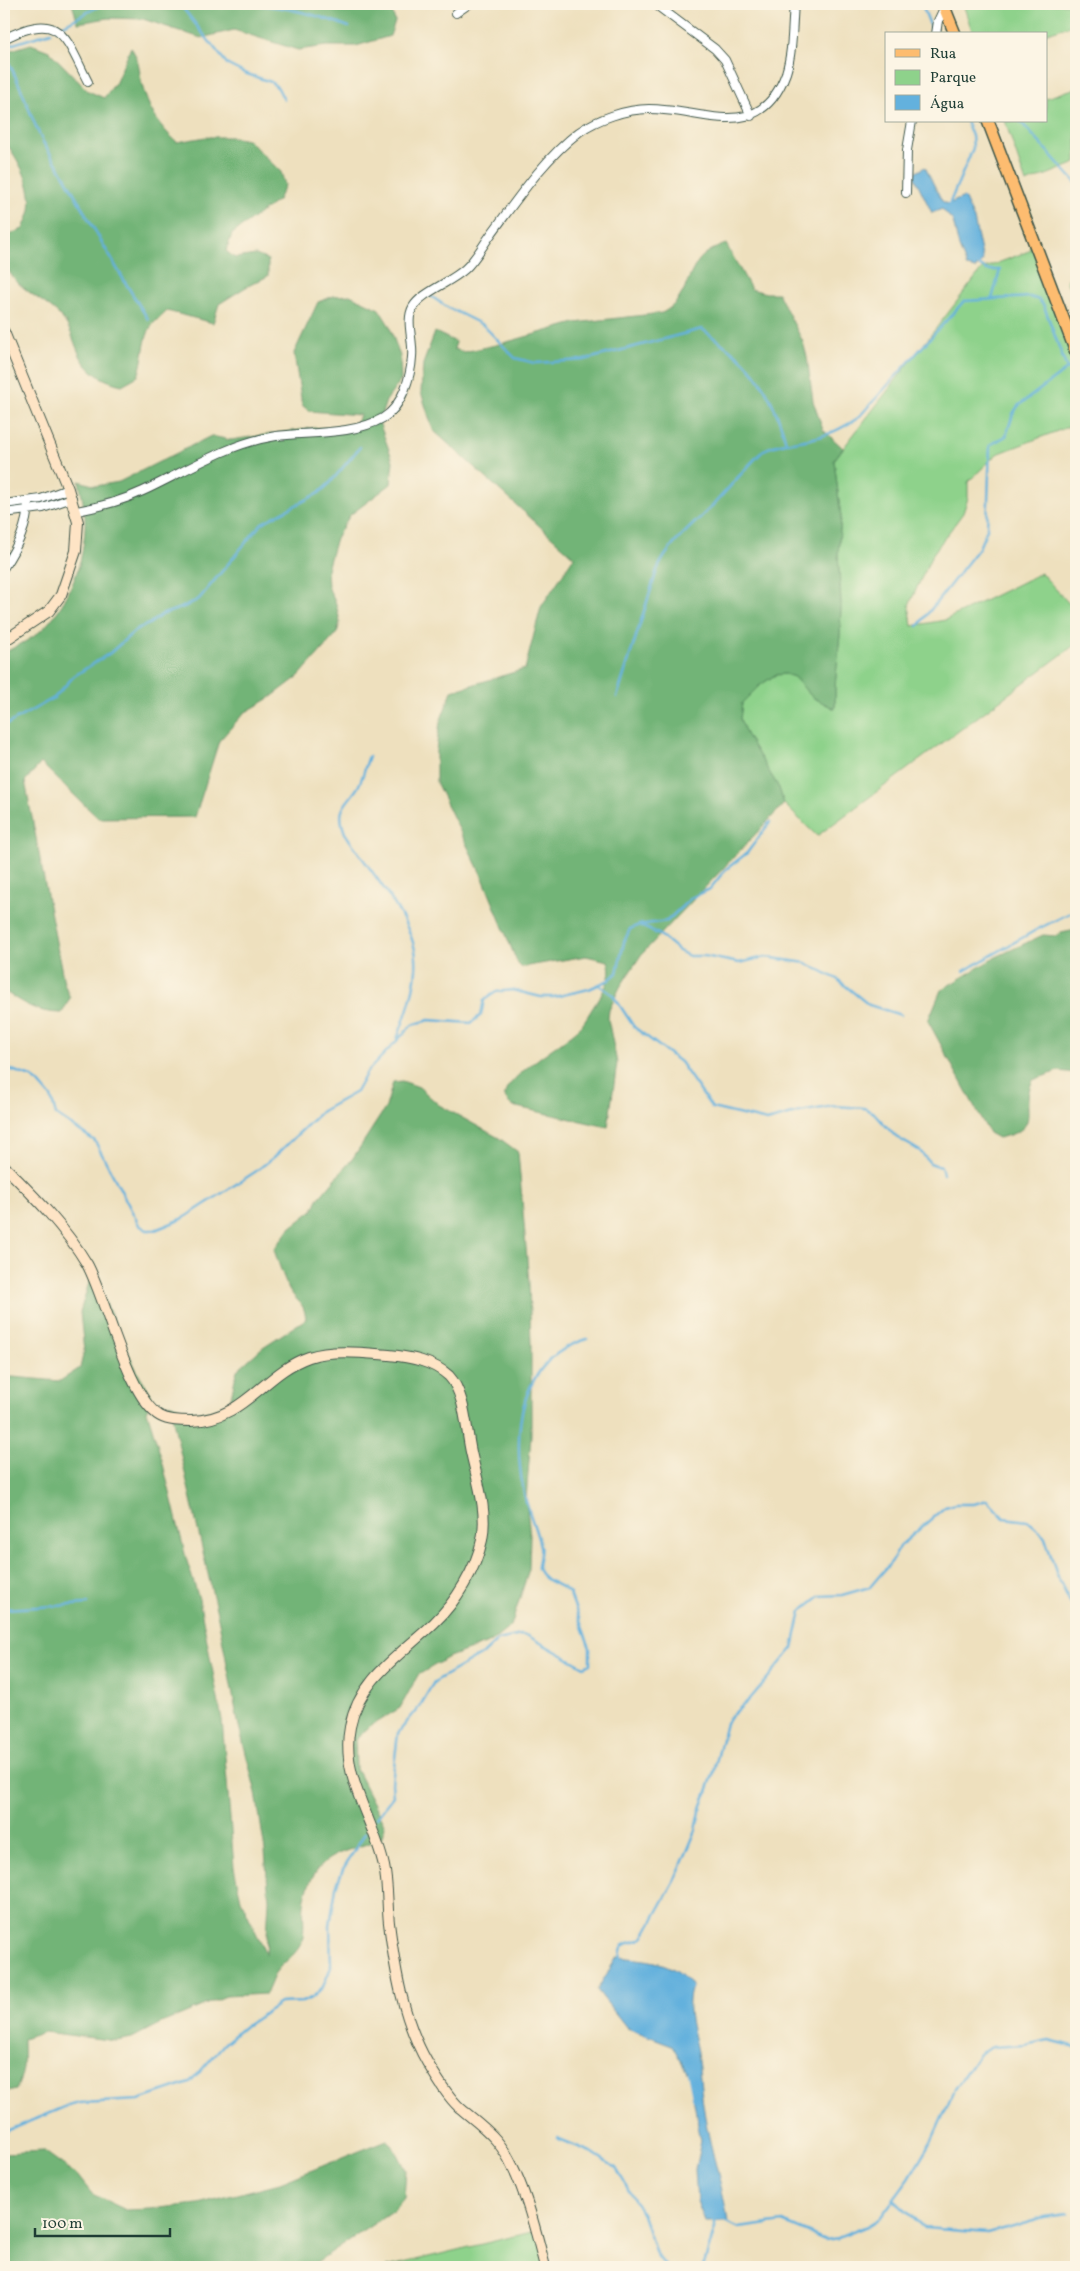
<svg xmlns="http://www.w3.org/2000/svg" width="1080" height="2271" font-family="Vollkorn,serif">
	<style>
		.green { fill: #8ed28b; stroke: #568860 }
		.forest { fill: #72b477; stroke: #487856 }
		.water { fill: #63b1dd; stroke: #417788 }
		.lines { fill: none; stroke-linecap: round; stroke-linejoin: round }
		.stream { stroke: #63b1dd; stroke-width: 2.5 }
		.street-casing { stroke: #3e5549; stroke-width: 10 }
		.secondary-casing { stroke: #3e5549; stroke-width: 12 }
		.primary-casing { stroke: #3e5549; stroke-width: 14 }
		.street { stroke: #fff; stroke-width: 8 }
		.secondary { stroke: #fee4c5; stroke-width: 10 }
		.primary { stroke: #fdbc6f; stroke-width: 11 }
	</style>
	<rect width="100%" height="100%" fill="#fcf5e5"/>
	<filter id="ink" filterUnits="userSpaceOnUse"><feTurbulence type="fractalNoise" baseFrequency=".02" numOctaves="2"/><feDisplacementMap in="SourceGraphic" scale="10" xChannelSelector="R" yChannelSelector="G"/><feConvolveMatrix kernelMatrix="1 2 1 2 8 2 1 2 1" color-interpolation-filters="sRGB"/></filter>
	<filter id="wash" filterUnits="userSpaceOnUse"><feTurbulence type="fractalNoise" baseFrequency=".0096" numOctaves="4" result="noise"/><feDisplacementMap in="SourceGraphic" scale="20" xChannelSelector="R" yChannelSelector="G"/><feGaussianBlur stdDeviation="1.12" result="paint"/><feColorMatrix in="noise" values="0 0 0 0 0 0 0 0 0 0 0 0 0 0 0 0 0 1.4 0 .05"/><feComposite in="paint" operator="in"/></filter>
	<g filter="url(#wash)">
		<rect width="100%" height="100%" fill="#eee0be"/>
		<path class="green" d="M963,4H1076V24L1044,34H973Z
			M1076,88V163L1026,183L1005,121H1046V98Z
			M1032,236L1076,350V424L997,454L968,482V498L963,513L932,555L909,605L912,626L945,620L1041,573L1076,611V644L817,836L784,804L779,788L746,734L740,719L742,703L759,686L775,675L785,674L794,677L812,697L835,708V686L840,635L841,603L838,554L841,517L834,460L982,269L1029,251Z
			M1076,275V303L1066,280Z
			M540,2230L548,2267H387Z"/>
		<path class="forest" d="M72,4H216L238,6L237,4H390L395,21L390,36L356,46H326L298,50L234,30L201,38L143,19L108,18L78,23Z
			M31,44L49,51L88,91L104,98L116,82L131,47C141,64 138,67 142,85C148,108 159,127 177,142L206,137H231L248,140L281,172L285,185L278,200L232,234L226,251L235,258L256,255L268,260V276L246,287L219,304L213,323L167,311C163,316 156,320 152,325C143,338 144,361 138,376L122,385C103,381 86,371 78,351C73,340 70,326 61,317C43,297 4,285 4,253C4,248 3,242 6,238C9,234 18,231 23,229C25,223 29,216 30,210C34,187 18,158 4,141V55L8,51Z
			M726,244L751,289L766,293H778L803,342L807,357L813,401L823,430L843,448L834,460L841,517L838,554L841,603L840,635L835,686V709L812,697L794,677L785,674L775,675L759,686L742,703L740,719L746,734L779,788L784,804L641,955L620,987L609,1010L608,1019L617,1063L608,1127L512,1106C509,1103 504,1099 505,1094C507,1077 562,1043 576,1031C585,1023 591,1009 598,1000C606,987 613,975 608,961L586,956L522,967L517,962L483,878L436,782V750L440,722L452,691L525,669L541,607L574,557L433,430L421,392L423,364L435,332L456,342L454,349L464,352L500,344L575,323L662,313C685,301 684,283 697,263C703,253 715,248 726,244Z
			M350,295L379,309L389,325L400,356L401,380L386,401L379,422L393,461L391,484L350,515L336,538L327,569L328,587L336,604L340,622L337,633L299,676L270,698L244,713L219,741L195,817L98,818L41,763L25,781L64,983L70,998L62,1013C37,1013 24,1004 4,991V653C14,647 28,641 37,634C69,607 86,560 85,519C85,507 81,494 79,481L96,486L119,482L211,436L231,440L312,428L348,427L357,422L360,415L309,411L302,405L294,353L318,302L334,296Z
			M1076,930V1073L1058,1071L1033,1080C1018,1110 1046,1128 998,1138L989,1133L928,1021L941,990L996,957L1043,935L1057,936L1061,933Z
			M402,1081L419,1087L439,1105L499,1138L518,1152L529,1283L531,1343V1436L526,1499L530,1536L529,1569L511,1626L491,1642L449,1657L418,1675L400,1708L370,1726L355,1740L356,1769L385,1826L381,1839C343,1854 316,1851 305,1898C302,1911 305,1925 303,1937C300,1954 284,1960 275,1973C272,1980 269,1988 266,1994L226,1996L159,2024L132,2038L117,2041L44,2032L23,2039C23,2062 26,2068 16,2090L4,2093V1378L12,1377L60,1381L80,1368L84,1351L80,1312L92,1273L136,1369L151,1394L147,1411L162,1460L186,1558L199,1599L222,1720L234,1867L241,1900L266,1954L269,1900L265,1851L256,1793L238,1722L219,1622L169,1403C191,1412 207,1416 229,1406L237,1370L263,1347L306,1319C304,1301 297,1303 289,1289C283,1276 278,1263 274,1249L290,1228L313,1210L318,1199L353,1158L386,1107L393,1082Z
			M387,2140L398,2154L406,2170L404,2198L393,2211L309,2267H4V2153L44,2151L77,2175L92,2194L126,2210L149,2209L198,2204L280,2183Z"/>
		<path class="water" d="M925,167L942,201L948,204L964,197L974,219L983,261L975,269L967,267L959,247L953,221L942,209L932,213L913,174Z
			M617,1957C645,1960 676,1960 692,1987C684,2008 693,2030 697,2052C700,2073 701,2095 705,2117C711,2152 723,2186 728,2222H705L697,2201L695,2169L701,2141L689,2075L672,2045L627,2028L597,1990Z"/>
		<g class="lines">
			<path class="stream" d="M163,4C175,5 186,8 198,8C211,8 223,5 236,4C275,4 313,13 349,27
				M182,7L228,65L244,73L271,82L278,88L284,100
				M923,7L933,33
				M56,29L103,4
				M4,47L51,32
				M4,55C22,83 28,112 43,142C50,154 58,165 65,177C92,225 118,273 148,319
				M1020,121L1076,183
				M948,207L973,148L972,136L966,121
				M978,262L980,266L987,270H1000L992,299
				M429,295L447,307L483,325L515,358L535,363L584,360L702,329C714,338 728,347 739,357C763,378 778,412 786,442
				M1067,369L1076,371
				M918,626L979,548L987,529L990,445L1006,436L1013,414L1018,406L1067,369
				M617,697L657,570C669,543 694,525 714,504C731,486 746,467 764,450C780,441 797,443 814,438C830,435 844,427 858,418L964,301L1030,297L1039,300L1044,306L1067,369
				M4,726L54,698L74,676L110,653L137,629L149,624L161,615L186,606L199,599L262,523L319,493L330,483L360,447
				M369,756C365,766 363,778 358,787C346,806 335,808 345,833C366,866 414,920 416,958C418,984 406,1015 397,1039
				M639,925L660,935L679,951L689,956H704L739,963L765,957L806,963L837,979L869,1005L901,1015
				M964,971L1036,930L1076,910
				M599,985L613,995L634,1027L680,1062L712,1108L767,1121L800,1112L834,1106L864,1108L874,1113L896,1137L920,1151L930,1163L941,1167L943,1174
				M4,1067L31,1077L38,1082L51,1097L56,1115L95,1141L139,1225L147,1230H155L182,1219L255,1172L274,1157L322,1111L356,1092L367,1072L412,1025L429,1020L471,1023L481,1015L484,1000L496,992L512,990L541,997H554L589,989L609,980L617,973L624,942L630,929L639,925L667,921L691,898L710,889L725,870L747,853L770,822
				M4,1609L88,1604
				M376,1818L393,1796L392,1783L398,1733L420,1706L434,1682L484,1653L498,1640L521,1635L528,1636L584,1667L590,1664V1648L570,1594C561,1583 545,1584 538,1569C537,1562 542,1554 540,1546C536,1527 526,1508 523,1488C512,1428 520,1359 587,1339
				M621,1959C618,1940 631,1945 643,1938L675,1880L696,1830L700,1811L713,1775L726,1723L730,1717L750,1699L793,1648L801,1611L820,1596L842,1595L870,1587L892,1561L901,1545L945,1507L956,1504H974L987,1500L1004,1518L1028,1521L1040,1531L1045,1538L1059,1580L1076,1614
				M688,2071L694,2100
				M4,2132L64,2107L80,2103L139,2100L190,2083L225,2043L245,2026L280,2003L302,2002L313,1997L323,1987L331,1967L330,1925L336,1887L343,1869L365,1833
				M557,2138L593,2153L616,2168L643,2215L656,2254L666,2267
				M894,2200L924,2228L988,2233L1044,2217L1068,2214
				M725,2221L739,2228L783,2222L825,2240L838,2238L867,2226L880,2218L909,2179L932,2140L955,2089L979,2054L992,2047L1025,2045L1049,2040L1076,2047
				M703,2267L715,2229V2220"/>
		</g>
	</g>
	<g filter="url(#ink)">
		<g class="lines">
			<g class="street-casing">
				<path id="street" d="M655,4L715,49L725,60L751,116
					M456,13L469,4
					M936,34L938,21L945,6
					M4,39C61,9 65,37 88,82
					M906,193L907,150L912,121
					M4,504L41,499L68,489
					M77,511C99,507 122,501 143,491C186,471 229,443 276,436C309,432 354,435 383,418C402,407 411,376 412,357C414,341 405,321 413,307C421,293 451,282 465,269C475,260 483,245 492,233C518,198 544,159 579,132C597,119 627,109 649,109C704,109 760,145 786,73C793,51 792,27 794,4
					M4,513L43,508L72,498
					M4,567C17,547 28,526 28,501"/>
			</g>
			<g class="secondary-casing">
				<path id="secondary" d="M4,332L68,489L78,522L76,551L61,595L49,611L4,641
					M4,1166C34,1196 65,1227 87,1264C106,1298 128,1398 160,1416C169,1421 181,1421 191,1421C245,1420 263,1373 309,1357C332,1349 365,1353 389,1355C410,1357 433,1361 449,1376C465,1393 466,1429 471,1452C477,1480 488,1511 482,1540C476,1569 456,1602 434,1623C402,1654 359,1679 350,1727C340,1777 374,1819 384,1866C388,1884 387,1904 389,1923C395,1970 403,2020 427,2062C436,2077 447,2096 460,2108C472,2118 486,2128 496,2140C521,2169 536,2231 545,2267"/>
			</g>
			<g class="primary-casing">
				<path id="primary" d="M943,4L955,34
					M988,121L1076,352"/>
			</g>
			<use href="#street" class="street"/>
			<use href="#secondary" class="secondary"/>
			<use href="#primary" class="primary"/>
		</g>
	</g>
	<rect width="1080" height="2271" fill="none" stroke="#fcf5e5" stroke-width="20"/>
	<rect x="885" y="32" width="162" height="90" fill="#fcf5e5" stroke="#a4ab9e"/>
	<rect x="895" y="49" width="25" height="8" fill="#fdbc6f" stroke="#a4ab9e"/>
	<text x="930" y="58" font-size="15" fill="#1f3d34">Rua</text>
	<rect x="895" y="70" width="25" height="15" fill="#8ed28b" stroke="#a4ab9e"/>
	<text x="930" y="82" font-size="15" fill="#1f3d34">Parque</text>
	<rect x="895" y="95" width="25" height="15" fill="#63b1dd" stroke="#a4ab9e"/>
	<text x="930" y="108" font-size="15" fill="#1f3d34">Água</text>
	<path d="M35 2228v8h135v-8" fill="none" stroke="#1f3d34" stroke-width="2.5"/>
	<text x="42" y="2228" font-size="15" fill="#1f3d34" stroke="#fcf5e5" stroke-width="4" paint-order="stroke">100 m</text>
</svg>
